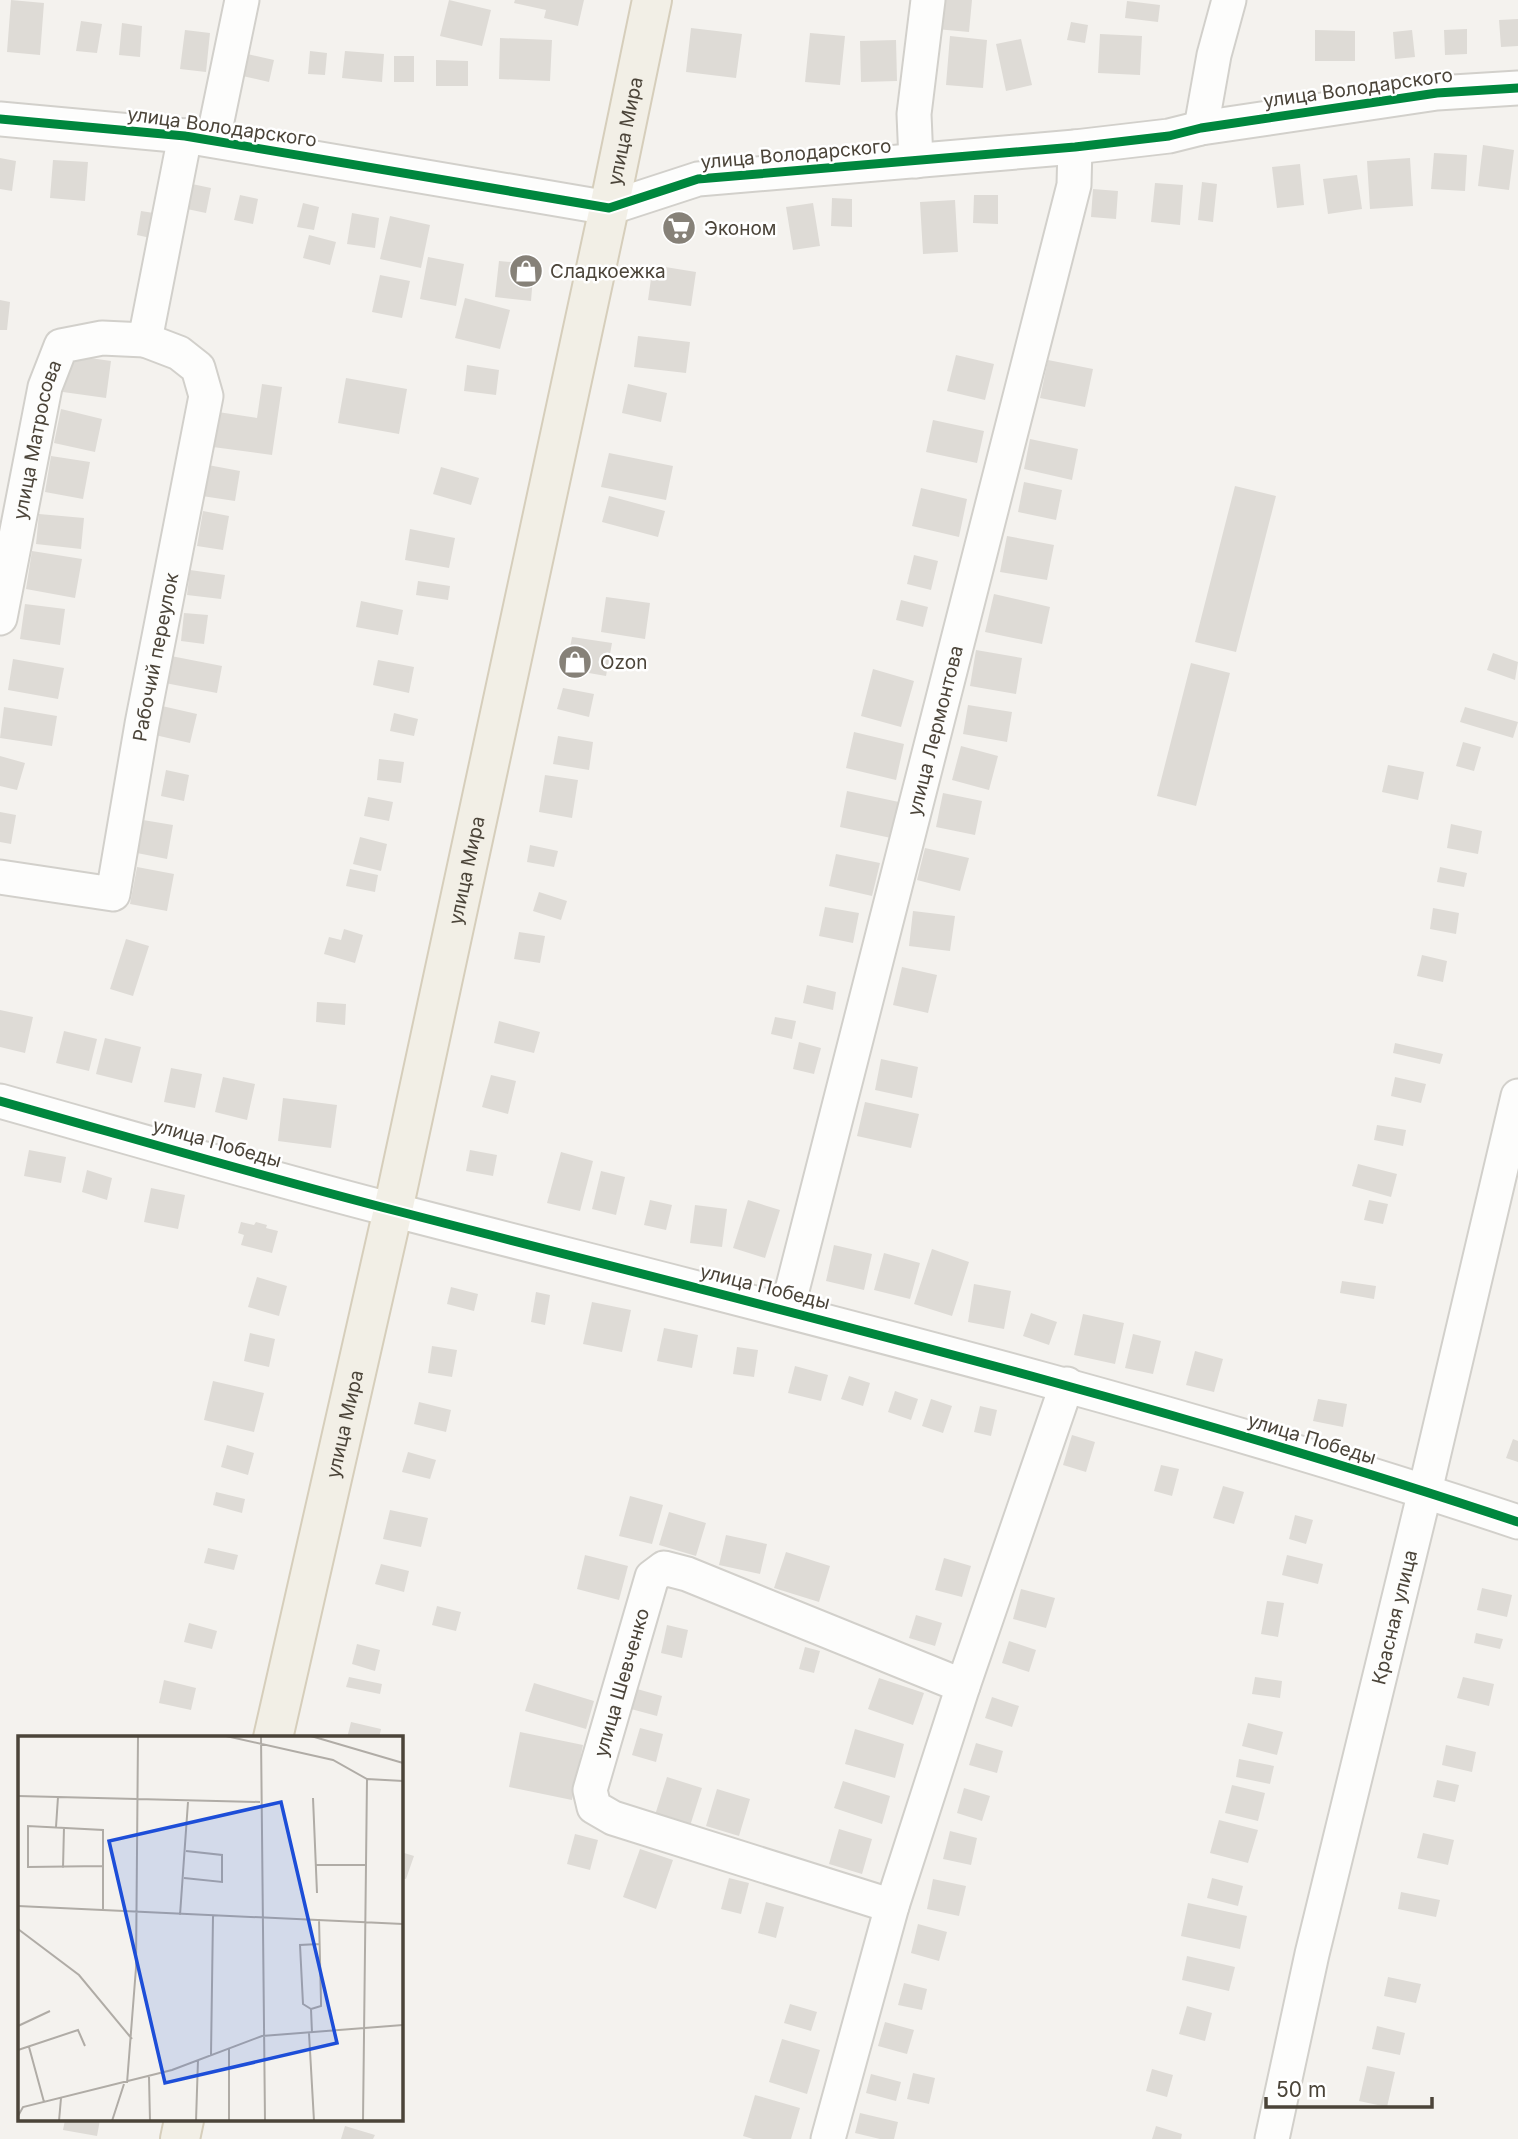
<svg xmlns="http://www.w3.org/2000/svg" width="1518" height="2139" font-family="Inter,sans-serif">
	<style>
		.building { fill: #dedbd6 }
		.lines { fill: none; stroke-linecap: round; stroke-linejoin: round }
		.minor-casing { stroke: #d2d0cb; stroke-width: 37 }
		.major-casing { stroke: #d6cebb; stroke-width: 42 }
		.minor { stroke: #fdfdfc; stroke-width: 33 }
		.major { stroke: #f2efe6; stroke-width: 38 }
		.cycleway-casing { stroke: #fff; stroke-width: 13 }
		.cycleway { stroke: #00873e; stroke-width: 9 }
		.labels { text-anchor: middle; dominant-baseline: central; stroke-width: 5; stroke-linejoin: round; paint-order: stroke }
		.street-label { font-size: 19px; fill: #4b4439; stroke: #fff }
		.poi-label { font-size: 19px; fill: #4b4439; stroke: #fff; text-anchor: start }
		.inset-road { fill: none; stroke: #b0aca6; stroke-width: 2 }
		.view { fill: #1d4ed8; fill-opacity: 0.15; stroke: #1d4ed8; stroke-width: 3.5 }
		.inset-edge { fill: none; stroke: #4b4439; stroke-width: 3.5 }
	</style>
	<rect width="100%" height="100%" fill="#f4f2ee"/>
	<path class="building" d="M11,0L44,3L40,55L7,52Z
		M449,0L491,10L482,46L440,36Z
		M515,0H584L578,26L544,18L546,10L514,3Z
		M939,0H972L969,32L936,29Z
		M1127,1L1160,5L1158,22L1125,18Z
		M1518,19V46L1501,47L1499,20Z
		M81,21L102,24L97,53L76,51Z
		M1071,22L1088,25L1085,43L1067,40Z
		M122,23L142,26L140,57L119,55Z
		M691,28L742,34L736,78L686,72Z
		M1467,29V54L1445,55L1444,30Z
		M185,30L210,33L206,72L180,69Z
		M1315,30L1355,31V61H1315Z
		M1412,30L1415,57L1395,59L1393,32Z
		M810,33L845,36L840,85L805,82Z
		M1100,34L1142,36L1140,75L1098,73Z
		M950,36L987,40L983,88L946,85Z
		M500,38L552,40L550,81L499,79Z
		M1021,39L1032,85L1006,91L996,44Z
		M896,40L897,81L861,82L860,41Z
		M310,51L327,53L325,75L308,74Z
		M345,51L384,54L382,82L342,78Z
		M243,53L274,60L269,82L238,75Z
		M394,56H414V82H394Z
		M436,60L468,61V86H436Z
		M1483,145L1514,150L1509,190L1478,186Z
		M1434,153L1467,155L1465,191L1431,189Z
		M0,158L16,161L12,191L0,189Z
		M1410,158L1413,206L1370,209L1367,161Z
		M53,160L88,162L85,201L50,198Z
		M1300,164L1304,205L1277,208L1272,167Z
		M1357,175L1362,209L1328,214L1323,179Z
		M1202,182L1217,184L1213,222L1198,220Z
		M1155,183L1183,185L1180,225L1151,222Z
		M192,184L211,188L206,213L187,209Z
		M1093,189L1118,191L1116,219L1091,217Z
		M240,195L258,199L253,224L234,220Z
		M974,195H998V224L973,223Z
		M832,198L852,199V227L831,226Z
		M955,200L958,252L923,254L920,202Z
		M303,203L319,207L314,230L297,227Z
		M813,203L820,246L793,250L786,207Z
		M141,211L160,214L155,239L137,235Z
		M352,213L379,218L375,248L347,244Z
		M390,216L430,225L421,268L380,259Z
		M309,235L336,242L330,265L303,258Z
		M428,257L464,264L456,306L420,299Z
		M499,261L534,264L531,301L495,297Z
		M653,265L696,272L691,306L648,300Z
		M380,275L410,281L402,318L372,312Z
		M465,298L510,310L500,349L455,338Z
		M0,300L10,302L7,330H0Z
		M638,336L690,342L686,373L634,367Z
		M69,355L111,361L106,398L63,392Z
		M956,355L994,364L985,400L947,391Z
		M1048,360L1093,369L1085,407L1040,398Z
		M467,365L499,370L496,395L464,391Z
		M346,378L407,389L399,434L338,423Z
		M262,384L282,387L272,455L213,447L218,412L257,418Z
		M628,384L667,393L661,422L622,413Z
		M61,409L102,419L95,452L54,443Z
		M933,420L984,431L977,463L926,452Z
		M1030,439L1078,449L1072,480L1024,469Z
		M609,453L673,466L666,500L601,487Z
		M51,456L90,462L83,499L45,492Z
		M208,465L240,471L235,501L202,496Z
		M441,467L479,478L471,505L433,494Z
		M1024,482L1062,490L1056,520L1018,512Z
		M1235,486L1276,496L1236,652L1195,642Z
		M921,488L967,499L959,537L912,526Z
		M609,496L665,511L658,537L602,522Z
		M203,511L229,516L223,550L197,546Z
		M39,514L84,518L81,549L36,544Z
		M410,529L455,538L449,568L405,560Z
		M1007,536L1054,545L1047,580L1000,572Z
		M32,551L82,559L75,598L26,589Z
		M914,555L938,561L931,590L907,584Z
		M190,570L225,575L221,599L187,595Z
		M418,581L450,586L448,600L416,595Z
		M994,594L1050,607L1042,644L985,632Z
		M606,597L650,603L645,639L601,632Z
		M901,600L928,607L923,627L896,620Z
		M361,601L403,610L398,635L356,627Z
		M25,604L65,609L60,645L20,639Z
		M184,613L208,615L204,644L181,641Z
		M572,637L612,643L606,676L566,669Z
		M976,650L1022,658L1016,694L970,686Z
		M1493,653L1518,662L1515,680L1487,670Z
		M171,656L222,666L217,693L165,683Z
		M13,659L64,668L58,699L8,690Z
		M378,660L414,667L409,693L373,685Z
		M1191,663L1230,673L1196,806L1157,796Z
		M873,669L914,681L901,727L861,716Z
		M563,688L594,694L589,717L557,709Z
		M968,705L1012,712L1007,742L963,734Z
		M162,706L197,714L190,743L155,735Z
		M4,707L57,716L52,746L0,738Z
		M1465,707L1518,722L1513,738L1460,722Z
		M394,713L418,719L414,736L390,731Z
		M854,732L904,744L896,780L846,768Z
		M558,736L593,742L589,770L553,764Z
		M1463,742L1481,747L1474,771L1456,766Z
		M961,746L998,756L989,790L952,780Z
		M0,756L25,763L17,790L0,786Z
		M379,759L404,762L401,783L377,780Z
		M1388,765L1424,772L1418,800L1382,792Z
		M166,770L189,775L184,801L161,796Z
		M545,775L578,780L572,818L539,812Z
		M847,791L899,802L891,838L840,827Z
		M943,793L982,801L975,835L936,827Z
		M368,797L393,802L389,821L364,816Z
		M0,812L16,815L11,844L0,842Z
		M143,820L173,825L167,859L137,853Z
		M1451,824L1482,831L1478,854L1447,848Z
		M360,837L387,844L381,871L353,864Z
		M530,845L558,851L554,867L527,862Z
		M925,848L969,858L960,891L917,880Z
		M836,854L880,863L872,896L829,886Z
		M137,867L174,874L167,911L130,904Z
		M1440,867L1467,873L1464,887L1437,882Z
		M350,869L378,875L375,892L346,886Z
		M539,892L567,901L561,920L533,911Z
		M825,907L859,913L853,943L819,936Z
		M1433,908L1459,913L1456,934L1430,929Z
		M913,911L955,916L950,951L909,946Z
		M344,929L363,935L355,963L324,954L329,937L341,940Z
		M519,932L545,936L540,963L514,959Z
		M126,939L149,946L133,996L110,989Z
		M1422,955L1447,961L1443,982L1417,976Z
		M902,967L937,975L928,1013L893,1005Z
		M807,985L836,992L833,1010L803,1003Z
		M317,1002L346,1004L345,1025L316,1022Z
		M0,1010L33,1017L25,1053L0,1047Z
		M775,1017L796,1021L792,1039L771,1034Z
		M499,1021L540,1032L534,1053L494,1043Z
		M64,1031L97,1039L89,1071L56,1063Z
		M105,1038L141,1047L132,1083L96,1074Z
		M799,1042L821,1048L814,1074L793,1069Z
		M1395,1043L1443,1054L1440,1064L1393,1053Z
		M881,1059L918,1067L912,1098L875,1090Z
		M171,1068L202,1074L195,1108L164,1102Z
		M491,1075L516,1081L508,1114L482,1107Z
		M223,1077L255,1084L247,1120L215,1112Z
		M1395,1077L1426,1084L1421,1103L1391,1096Z
		M283,1098L337,1105L331,1148L278,1141Z
		M865,1102L919,1114L911,1148L857,1136Z
		M1377,1125L1406,1130L1403,1146L1374,1140Z
		M29,1150L66,1157L61,1183L24,1176Z
		M470,1150L497,1155L493,1176L466,1171Z
		M561,1152L593,1161L580,1211L547,1203Z
		M1358,1164L1397,1174L1391,1197L1352,1186Z
		M87,1170L112,1178L107,1200L82,1192Z
		M601,1171L625,1177L616,1215L592,1209Z
		M151,1188L185,1195L178,1229L144,1222Z
		M650,1200L672,1205L666,1230L644,1225Z
		M748,1200L780,1210L765,1258L733,1248Z
		M1369,1200L1388,1204L1383,1224L1364,1220Z
		M695,1205L727,1209L722,1247L690,1243Z
		M241,1222L254,1225L256,1222L267,1225L266,1228L278,1231L272,1253L241,1245L244,1235L238,1233Z
		M834,1245L872,1254L864,1290L826,1281Z
		M932,1249L969,1262L952,1316L914,1304Z
		M884,1253L920,1263L910,1299L874,1290Z
		M257,1277L287,1286L279,1316L248,1307Z
		M1342,1281L1376,1286L1374,1299L1340,1293Z
		M974,1284L1011,1291L1004,1329L968,1322Z
		M451,1287L478,1294L474,1311L447,1304Z
		M536,1292L550,1295L545,1325L531,1322Z
		M592,1302L631,1310L622,1352L583,1344Z
		M1031,1313L1057,1322L1049,1345L1023,1336Z
		M1083,1314L1124,1323L1115,1364L1074,1355Z
		M664,1328L698,1335L692,1368L657,1361Z
		M250,1333L275,1339L269,1367L244,1361Z
		M1133,1334L1161,1341L1153,1374L1125,1368Z
		M432,1346L457,1350L452,1377L428,1373Z
		M737,1347L758,1350L754,1377L733,1374Z
		M1195,1351L1223,1359L1214,1392L1186,1385Z
		M795,1366L828,1375L821,1401L788,1393Z
		M849,1376L870,1383L863,1406L841,1399Z
		M213,1381L264,1393L254,1432L204,1420Z
		M895,1391L918,1399L911,1420L888,1412Z
		M931,1399L952,1406L943,1433L922,1426Z
		M1318,1399L1347,1404L1343,1427L1313,1421Z
		M419,1402L451,1410L446,1432L414,1424Z
		M980,1406L997,1410L991,1436L974,1432Z
		M1072,1435L1095,1442L1086,1472L1063,1465Z
		M1513,1439L1518,1441V1462L1506,1458Z
		M227,1445L254,1453L248,1475L221,1467Z
		M408,1452L436,1460L430,1479L402,1472Z
		M1161,1465L1179,1469L1172,1496L1154,1491Z
		M1223,1486L1244,1492L1234,1524L1213,1518Z
		M216,1492L245,1499L242,1513L213,1505Z
		M630,1496L663,1505L652,1544L619,1536Z
		M390,1510L428,1518L421,1547L383,1539Z
		M669,1512L706,1523L696,1556L659,1545Z
		M1295,1515L1313,1520L1306,1544L1289,1539Z
		M726,1535L767,1544L760,1574L719,1565Z
		M208,1548L238,1555L234,1570L204,1563Z
		M786,1552L830,1566L819,1602L774,1588Z
		M585,1555L628,1566L619,1600L577,1589Z
		M1287,1555L1323,1564L1318,1584L1282,1575Z
		M944,1558L971,1566L962,1597L935,1590Z
		M381,1564L409,1571L404,1592L375,1584Z
		M1482,1588L1512,1595L1507,1617L1477,1610Z
		M1021,1589L1055,1598L1046,1628L1013,1619Z
		M1267,1601L1284,1603L1278,1637L1261,1634Z
		M437,1606L461,1612L456,1631L432,1625Z
		M916,1615L942,1623L935,1646L909,1638Z
		M189,1623L217,1631L212,1649L184,1642Z
		M667,1625L688,1630L682,1658L661,1653Z
		M1476,1633L1503,1639L1500,1649L1474,1643Z
		M1009,1641L1036,1650L1029,1672L1002,1663Z
		M357,1644L380,1650L375,1671L352,1664Z
		M805,1647L820,1651L814,1673L799,1669Z
		M349,1677L382,1684L380,1694L346,1687Z
		M1255,1677L1282,1681L1280,1698L1252,1694Z
		M1463,1677L1494,1684L1489,1706L1457,1698Z
		M879,1678L924,1693L913,1725L868,1709Z
		M164,1680L196,1688L191,1710L159,1703Z
		M534,1683L594,1701L586,1729L525,1711Z
		M637,1689L662,1696L657,1716L631,1709Z
		M992,1697L1019,1706L1012,1727L985,1718Z
		M351,1722L381,1729L379,1738H347Z
		M1248,1723L1283,1732L1277,1755L1242,1746Z
		M640,1728L663,1734L656,1762L632,1755Z
		M855,1729L904,1744L895,1778L845,1764Z
		M520,1732L583,1745L572,1800L509,1787Z
		M976,1743L1003,1751L997,1773L969,1765Z
		M1446,1745L1476,1752L1472,1772L1442,1765Z
		M1239,1759L1274,1766L1270,1784L1236,1777Z
		M667,1777L702,1788L690,1826L655,1815Z
		M1437,1780L1459,1785L1455,1802L1433,1797Z
		M843,1781L890,1796L882,1824L834,1808Z
		M1232,1785L1265,1793L1258,1821L1225,1813Z
		M964,1788L990,1796L982,1821L957,1813Z
		M717,1789L750,1799L739,1836L706,1826Z
		M1219,1820L1258,1830L1248,1863L1210,1853Z
		M839,1829L872,1839L862,1874L829,1864Z
		M950,1831L977,1838L971,1865L943,1859Z
		M1423,1833L1454,1840L1448,1865L1417,1858Z
		M575,1834L598,1840L590,1870L567,1864Z
		M640,1849L673,1860L656,1909L623,1897Z
		M401,1852L414,1856L406,1879L401,1878Z
		M729,1878L749,1883L741,1914L721,1909Z
		M1212,1878L1243,1886L1238,1906L1207,1898Z
		M933,1879L966,1886L959,1916L927,1909Z
		M1401,1892L1440,1900L1436,1917L1398,1909Z
		M766,1902L784,1907L776,1938L758,1933Z
		M1188,1903L1247,1916L1240,1949L1181,1936Z
		M918,1924L947,1932L939,1961L911,1953Z
		M1187,1956L1235,1967L1229,1991L1182,1980Z
		M1388,1977L1421,1984L1416,2003L1384,1996Z
		M904,1983L927,1989L922,2010L898,2005Z
		M790,2004L817,2012L811,2031L784,2023Z
		M1187,2006L1212,2013L1205,2041L1179,2034Z
		M885,2022L914,2030L907,2054L878,2046Z
		M1377,2026L1405,2033L1400,2055L1372,2049Z
		M782,2039L820,2050L807,2094L769,2082Z
		M1367,2066L1395,2072L1387,2107L1359,2101Z
		M1152,2069L1173,2075L1167,2097L1146,2091Z
		M913,2073L935,2078L929,2104L907,2099Z
		M871,2074L901,2082L896,2101L866,2093Z
		M755,2095L800,2108L791,2139H753L743,2136Z
		M860,2113L898,2122L894,2139H880L855,2133Z
		M65,2120H100L97,2136L63,2130Z
		M345,2126L375,2135L373,2139H341Z
		M1156,2126L1182,2134L1181,2139H1152Z"/>
	<g class="lines">
		<g class="minor-casing">
			<g id="minor">
				<path d="M0,119L185,136L609,208L698,179L1075,147L1169,136L1201,128L1437,93L1518,88"/>
				<path d="M1201,128L1214,55L1229,0"/>
				<path d="M213,140L242,0"/>
				<path d="M916,161L914,114L928,0"/>
				<path id="s1" d="M0,618L45,387L61,346L102,338L145,340L185,136"/>
				<path id="s2" d="M0,877L113,894L142,724L206,396L198,368L179,353L145,340"/>
				<path d="M0,1101C132,1138 264,1177 397,1211C772,1308 1150,1399 1518,1522"/>
				<path id="s3" d="M787,1310L1074,185L1075,147"/>
				<path id="s4" d="M892,1906L613,1818L594,1807L590,1790L652,1577L664,1568L687,1574L963,1686"/>
				<path d="M828,2139L892,1906L963,1686L1067,1384"/>
				<path id="s5" d="M1272,2139L1312,1954L1425,1491L1518,1096"/>
			</g>
		</g>
		<g class="major-casing">
			<g id="major">
				<path id="s6" d="M273,1738L393,1210L609,208L652,0"/>
				<path d="M180,2139L184,2120"/>
			</g>
		</g>
		<use href="#minor" class="minor"/>
		<use href="#major" class="major"/>
		<g class="cycleway-casing">
			<path id="cycleway" d="M0,119L185,136L609,208L698,179L1075,147L1169,136L1201,128L1437,93L1518,88
				M0,1101C132,1138 264,1177 397,1211C772,1308 1150,1399 1518,1522"/>
		</g>
		<use href="#cycleway" class="cycleway"/>
	</g>
	<defs>
		<g id="supermarket-disc" transform="scale(1.75)"><circle r="9.5" fill="#868178" stroke="#fff"/><path d="M-6-5.5h2.5l.6 2H6L4.5 2H-2.5L-4.4-4H-6ZM-1.5 3.2a1.3 1.3 0 1 0 .1 0ZM3 3.2a1.3 1.3 0 1 0 .1 0Z" fill="#fff"/></g>
		<g id="shop-disc" transform="scale(1.75)"><circle r="9.5" fill="#868178" stroke="#fff"/><path d="M-5-2.5h2.3a2.7 3.5 0 0 1 5.4 0H5L5.5 6h-11ZM-1.5-2.5h3a1.5 2.3 0 0 0-3 0Z" fill="#fff"/></g>
	</defs>
	<g fill-rule="evenodd">
		<use href="#supermarket-disc" x="679" y="228"/>
		<use href="#shop-disc" x="526" y="271"/>
		<use href="#shop-disc" x="575" y="662"/>
	</g>
	<g class="labels">
		<g class="street-label">
			<text transform="translate(1358 88) rotate(-8)">улица Володарского</text>
			<text transform="translate(222 127) rotate(8)">улица Володарского</text>
			<text stroke="none"><textPath href="#s6" startOffset="1645">улица Мира</textPath></text>
			<text transform="translate(796 154) rotate(-5)">улица Володарского</text>
			<text stroke="none"><textPath href="#s1" startOffset="182">улица Матросова</textPath></text>
			<text stroke="none"><textPath href="#s2" startOffset="355">Рабочий переулок</textPath></text>
			<text stroke="none"><textPath href="#s3" startOffset="598">улица Лермонтова</textPath></text>
			<text stroke="none"><textPath href="#s6" startOffset="889">улица Мира</textPath></text>
			<text transform="translate(217 1143) rotate(16)">улица Победы</text>
			<text transform="translate(765 1287) rotate(14)">улица Победы</text>
			<text stroke="none"><textPath href="#s6" startOffset="322">улица Мира</textPath></text>
			<text transform="translate(1312 1439) rotate(17)">улица Победы</text>
			<text stroke="none"><textPath href="#s5" startOffset="536">Красная улица</textPath></text>
			<text stroke="none"><textPath href="#s4" startOffset="444">улица Шевченко</textPath></text>
		</g>
		<g class="poi-label">
			<text x="704" y="228">Эконом</text>
			<text x="550" y="271">Сладкоежка</text>
			<text x="600" y="662">Ozon</text>
		</g>
	</g>
	<g transform="translate(18 1736)">
		<rect width="385" height="385" fill="#f4f2ee"/>
		<path class="inset-road" d="M208,0L315,24L349,43L385,45M243,0L247,385M293,0L385,27M0,60L242,66M295,62L299,157M38,91L40,61M297,129H348M85,130L10,131V90L85,94V173M45,132L46,91M166,142L204,146V119L168,115M0,170L385,188M162,179L170,66M0,193L61,239L114,303M293,273L285,268L282,209L301,208M0,290L32,275M291,297L296,385M294,297L293,273L303,270V265L301,183M11,311L26,366M211,313V385M0,314L60,294L67,310M193,319L195,180M131,341L132,385M109,347L118,232L120,0M0,380L5,371L154,334L244,300L385,289M41,385L43,362M94,385L106,348M178,385L180,324M345,385L349,43"/>
		<path class="view" d="M263,66L319,307L147,347L91,105Z"/>
		<rect width="385" height="385" class="inset-edge"/>
	</g>
	<path d="M1266 2097v10h166v-10" fill="none" stroke="#4b4439" stroke-width="3.5"/>
	<text x="1276" y="2097" font-size="21" fill="#4b4439" stroke="#ffffff" stroke-width="5" paint-order="stroke">50 m</text>
</svg>
